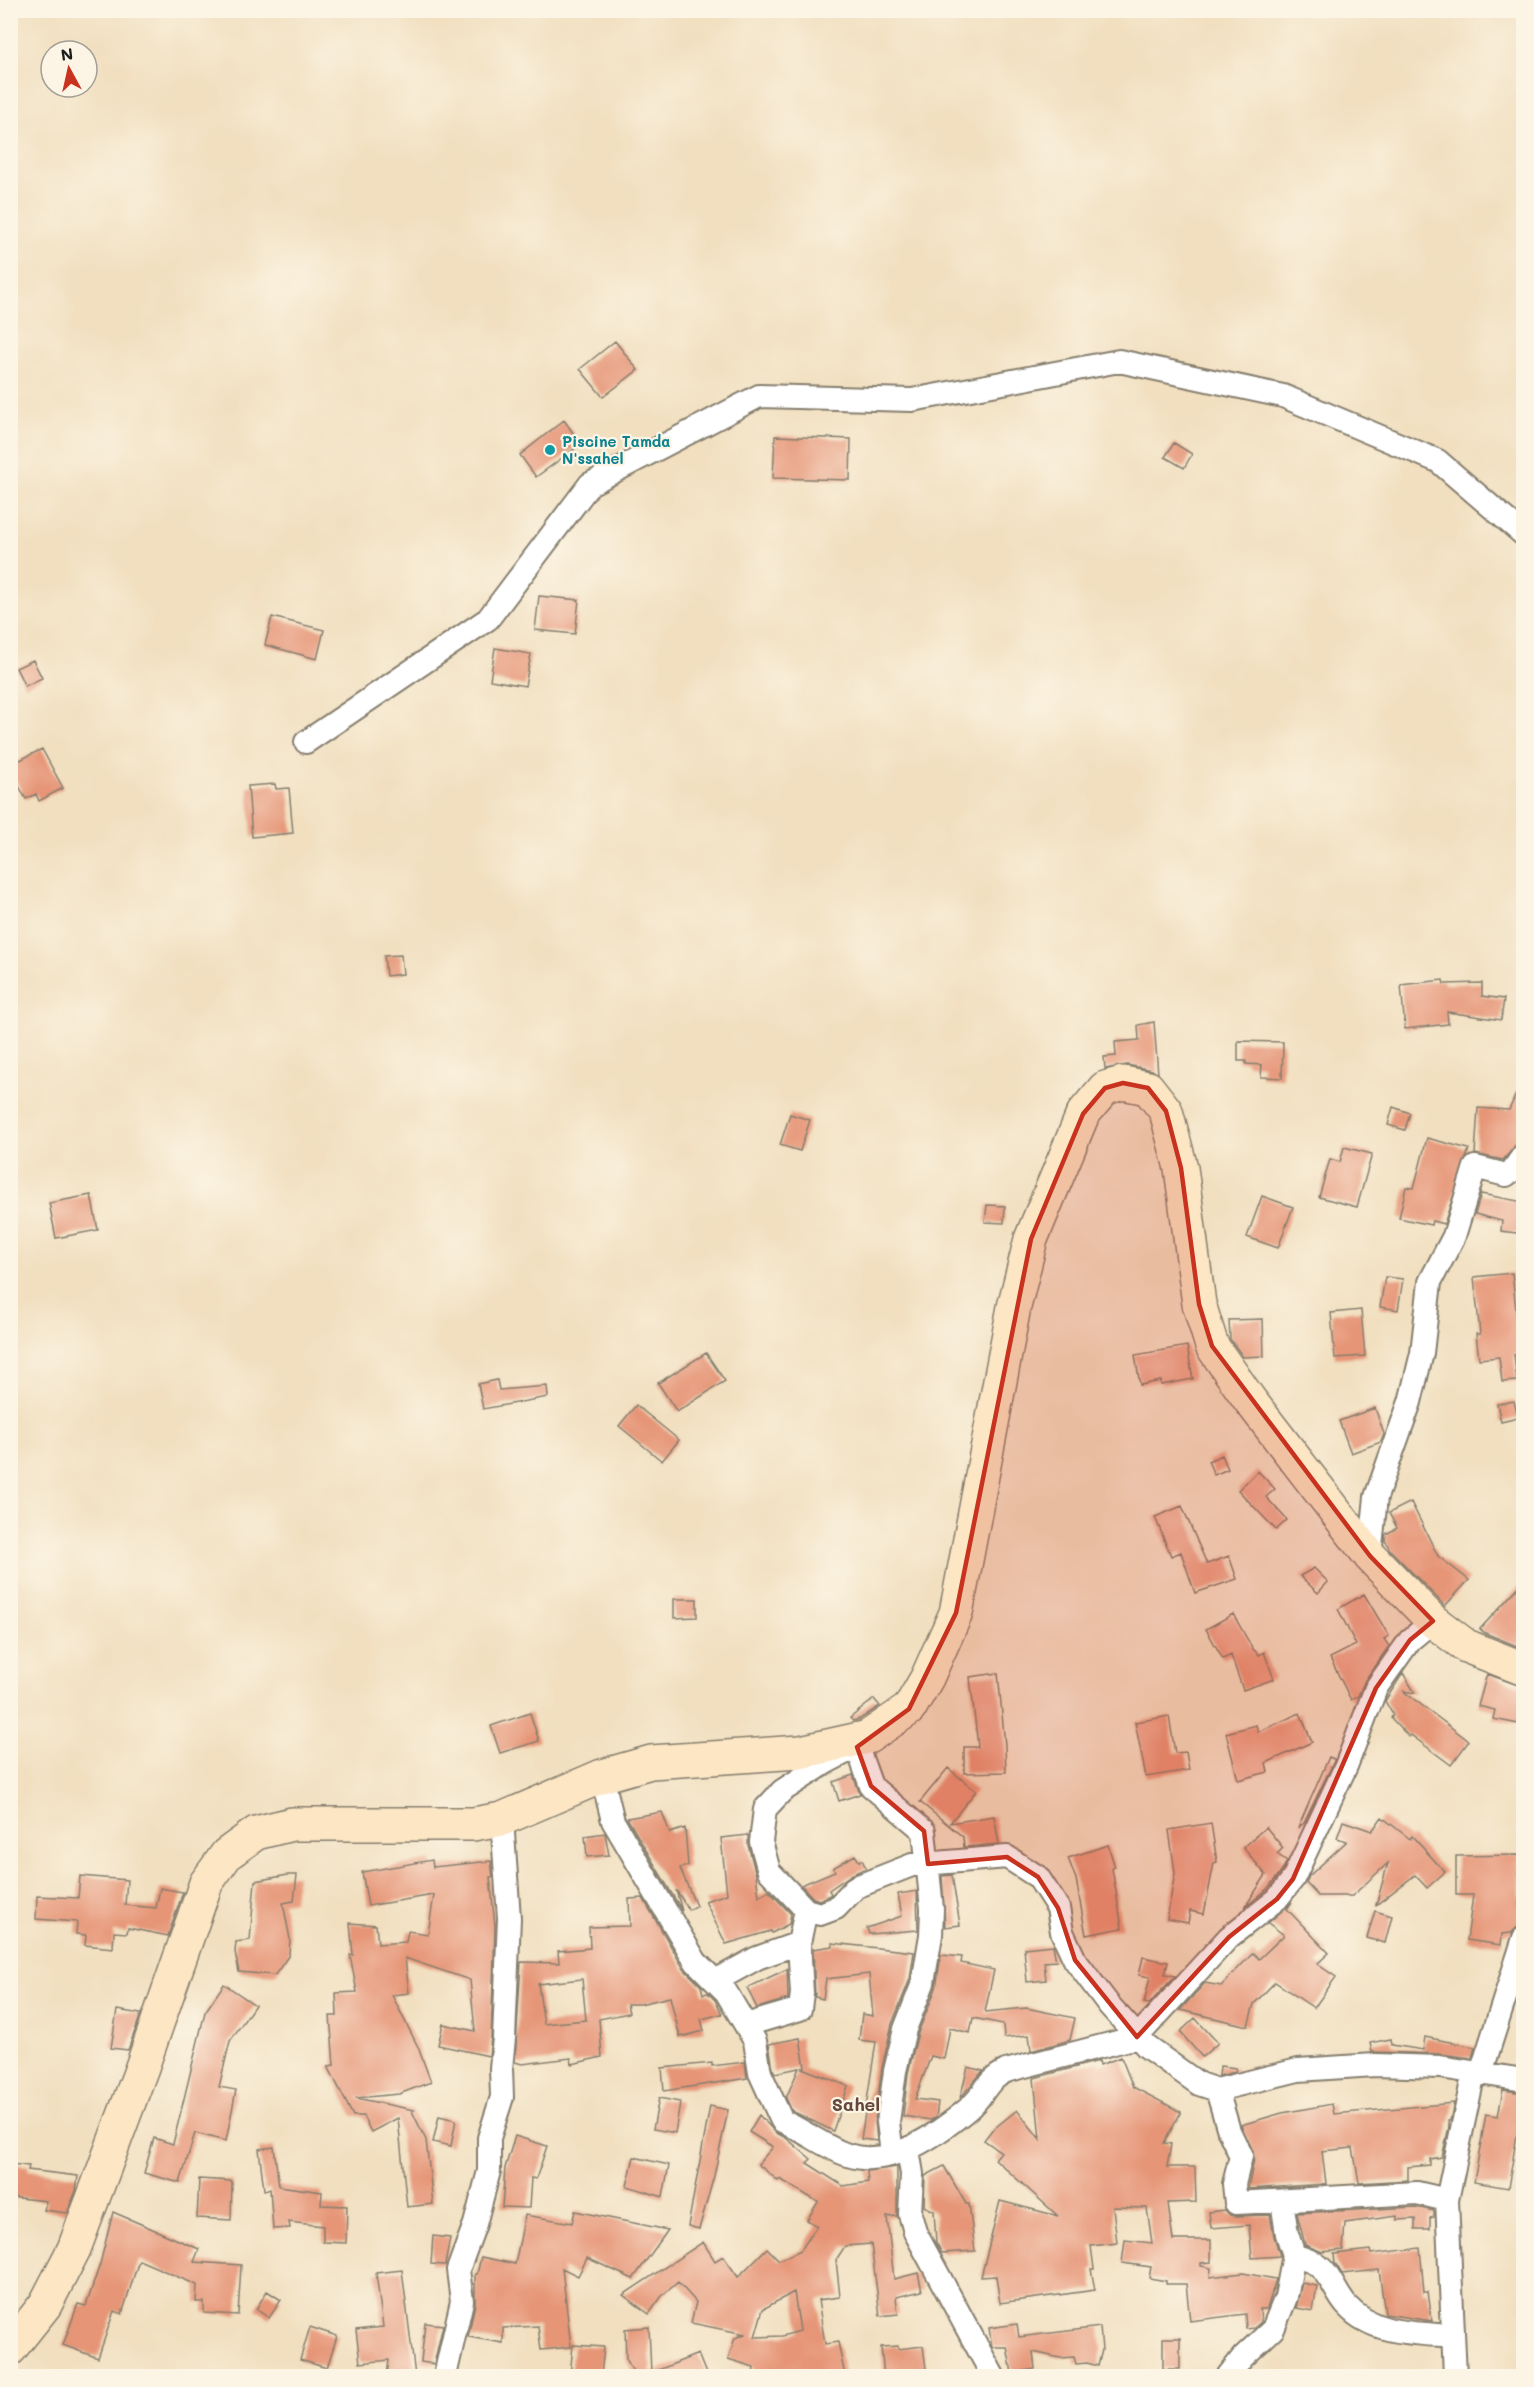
<svg xmlns="http://www.w3.org/2000/svg" width="1534" height="2387" font-family="Mali,sans-serif">
	<style>
		.building { fill: #e69577; fill-rule: evenodd }
		.lines { fill: none; stroke-linecap: round; stroke-linejoin: round }
		.street-casing { stroke: #867e6e; stroke-width: 26 }
		.secondary-casing { stroke: #867e6e; stroke-width: 36 }
		.street { stroke: #fff; stroke-width: 22 }
		.secondary { stroke: #fce6c4; stroke-width: 33 }
		.marked { fill: #c8321e; fill-opacity: 0.2; stroke: #c8321e; stroke-width: 4.5; stroke-linejoin: round }
		.culture-dot { fill: #0f9aa8; stroke: #fcf5e5; stroke-width: 2 }
		.labels { text-anchor: middle; dominant-baseline: central; stroke-width: 4.5; stroke-linejoin: round; paint-order: stroke }
		.culture-label { font-size: 15px; font-weight: bold; fill: #0d838f; stroke: #fcf5e5; text-anchor: start }
		.quarter-label { font-size: 18px; font-weight: bold; fill: #63463c; stroke: #fcf5e5 }
	</style>
	<rect width="100%" height="100%" fill="#fcf5e5"/>
	<filter id="ink" filterUnits="userSpaceOnUse"><feTurbulence type="fractalNoise" baseFrequency=".0167" numOctaves="2"/><feDisplacementMap in="SourceGraphic" scale="12" xChannelSelector="R" yChannelSelector="G"/><feConvolveMatrix kernelMatrix="1 2 1 2 8 2 1 2 1" color-interpolation-filters="sRGB"/></filter>
	<filter id="wash" filterUnits="userSpaceOnUse"><feTurbulence type="fractalNoise" baseFrequency=".008" numOctaves="4" result="noise"/><feDisplacementMap in="SourceGraphic" scale="24" xChannelSelector="R" yChannelSelector="G"/><feGaussianBlur stdDeviation="1.35" result="paint"/><feColorMatrix in="noise" values="0 0 0 0 0 0 0 0 0 0 0 0 0 0 0 0 0 1.4 0 .05"/><feComposite in="paint" operator="in"/></filter>
	<g filter="url(#wash)">
		<rect width="100%" height="100%" fill="#f1dfbf"/>
		<g id="blocks">
			<path class="building" d="M615,341L638,370L603,397L580,369Z
				M564,420L581,444L536,477L520,455Z
				M775,436L851,439L850,480L773,478Z
				M1174,443L1192,454L1184,468L1165,457Z
				M539,596L579,600L575,634L535,630Z
				M272,617L324,630L317,659L265,645Z
				M495,648L531,654L525,686L490,680Z
				M33,660L42,678L25,686L16,668Z
				M42,749L63,788L39,801L36,794L26,799L10,770V765Z
				M275,784L276,789L289,788L293,833L252,837L248,786Z
				M401,955L403,974L386,976L384,956Z
				M1443,980L1444,984L1482,983V996L1504,999L1501,1020L1447,1012L1448,1024L1405,1029L1401,985Z
				M1154,1022L1158,1074L1152,1070L1127,1065L1105,1069L1104,1057L1116,1056L1115,1042L1139,1040L1138,1025Z
				M1238,1041L1283,1042L1282,1078L1261,1077L1262,1065L1246,1064V1061H1238Z
				M1524,1076V1129L1519,1142L1503,1160L1475,1154L1478,1108L1509,1110Z
				M1393,1107L1410,1113L1405,1130L1388,1125Z
				M790,1114L810,1120L800,1151L780,1145Z
				M1427,1138L1469,1149L1444,1224L1432,1221L1431,1225L1399,1218L1406,1187L1414,1188Z
				M1344,1147L1372,1154L1357,1207L1319,1197L1330,1159L1340,1162Z
				M1481,1194L1524,1202V1234L1501,1231L1502,1221L1475,1214Z
				M91,1195L98,1230L56,1238L49,1203Z
				M1262,1196L1293,1207L1278,1248L1247,1237Z
				M987,1205L1005,1206L1004,1223L985,1222Z
				M1512,1273L1518,1329H1524V1354L1514,1355L1517,1381L1502,1382L1499,1357L1479,1359L1476,1334H1480L1474,1277Z
				M1385,1277L1403,1279L1398,1310L1380,1307Z
				M1361,1310L1365,1356L1335,1358L1331,1313Z
				M1263,1319L1264,1356L1243,1357L1230,1339L1229,1320Z
				M1187,1346L1193,1379L1161,1385V1381L1140,1385L1135,1355Z
				M706,1353L725,1381L677,1412L658,1383Z
				M497,1380L499,1390L547,1386L548,1397L483,1409L478,1384Z
				M1514,1401L1518,1418L1501,1422L1497,1404Z
				M636,1405L679,1440L662,1461L619,1426Z
				M1375,1408L1384,1434L1381,1442L1351,1453L1339,1421Z
				M1222,1455L1228,1469L1214,1475L1208,1461Z
				M1258,1471L1275,1489L1266,1497L1287,1520L1276,1530L1238,1490Z
				M1411,1502L1438,1556L1469,1580L1445,1606L1390,1550L1385,1540L1386,1534L1397,1528L1389,1513Z
				M1182,1506L1207,1564L1229,1556L1237,1579L1195,1593L1181,1552L1171,1556L1155,1517Z
				M1314,1568L1328,1582L1318,1593L1300,1576Z
				M1524,1581V1649L1485,1633L1480,1629Z
				M1364,1594L1389,1636L1384,1639L1389,1646L1365,1680L1358,1696L1351,1700L1330,1658L1356,1645L1338,1609Z
				M674,1599H697V1617L674,1618Z
				M1233,1614L1253,1649L1259,1655L1264,1652L1274,1679L1243,1690L1231,1655L1223,1659L1206,1629Z
				M998,1673L1005,1745L1006,1772L964,1773V1747H978L970,1677Z
				M1403,1673L1415,1693L1403,1691L1469,1741L1451,1765L1411,1735L1409,1737L1391,1718L1393,1715L1385,1701Z
				M1487,1674L1524,1687V1725L1493,1719L1495,1710L1478,1706Z
				M874,1699L880,1706L860,1719L853,1721L850,1718Z
				M530,1713L539,1741L500,1753L491,1726Z
				M1300,1713L1312,1742L1266,1763L1268,1772L1238,1780L1226,1733L1256,1725L1258,1732Z
				M1169,1716L1175,1753L1186,1752L1189,1770L1146,1777L1135,1722Z
				M1329,1757L1334,1759V1761L1304,1823L1298,1828Z
				M948,1768L976,1791L950,1823L994,1816L999,1844L964,1847L963,1837L920,1802Z
				M853,1775L860,1794L839,1801L833,1782Z
				M662,1812L670,1833L685,1828L688,1866L680,1868L696,1906L689,1910L676,1890L682,1911L627,1818Z
				M1382,1817L1410,1839L1412,1836L1445,1872L1427,1888L1415,1875L1376,1905L1388,1863L1352,1896H1318L1306,1883L1309,1876L1347,1841L1337,1838L1343,1821L1372,1831Z
				M1211,1823L1217,1862L1214,1863L1204,1914L1190,1911L1188,1923L1167,1919L1175,1873L1169,1830Z
				M1266,1827L1283,1848L1277,1854L1287,1861L1281,1872L1267,1889L1245,1907L1266,1875L1243,1847Z
				M605,1833L609,1855L587,1857L585,1836Z
				M748,1835V1845L756,1875L759,1896L769,1891L791,1914L789,1924L772,1933L771,1931L726,1944L705,1901L727,1894L721,1838Z
				M1108,1845L1115,1867L1112,1868L1122,1928L1086,1935L1076,1879L1068,1858Z
				M855,1855L859,1861L862,1860L866,1868L851,1875L829,1890L831,1894L828,1896L819,1900L813,1898L801,1885L835,1871L833,1868Z
				M1519,1855L1520,1925L1511,1933L1502,1934L1501,1945L1467,1940L1473,1895H1456V1856Z
				M432,1860L433,1867L491,1861L493,1877H490L495,1926L491,2037L489,2056L438,2045L443,2024L475,2031L470,1980L405,1958L409,1993L392,1995L418,2047L431,2082L399,2094L356,2098L414,2110L412,2111L426,2140L433,2204L407,2207L398,2118L371,2132L363,2116H353L328,2066L334,2065L330,2016H337L336,1993L357,1992L350,1955H353L350,1923L376,1925L378,1944L406,1942L408,1931L428,1934L434,1895L368,1906L362,1872Z
				M288,1875H297L294,1901L283,1903L290,1939L289,1955L275,1975L239,1972L235,1952L236,1942L250,1940L255,1881Z
				M952,1875L960,1925L945,1927L942,1876Z
				M80,1876L127,1880L125,1905L156,1908L160,1888L183,1892L168,1936L128,1928L127,1933L114,1932L113,1948L85,1945L86,1935L76,1934L77,1922L36,1919L37,1896L78,1898Z
				M917,1891L918,1930L869,1934L867,1928L902,1916L898,1894Z
				M643,1898L684,1969L701,1986L703,1994L708,1993L715,2000L722,2014L701,2019L704,2031L680,2037L670,1997L640,2004H627L629,2013L599,2019L602,2057L572,2064L571,2058L522,2064L515,2062L521,1962L559,1963L558,1951L590,1948L589,1927L630,1926L629,1899ZM582,1979L586,2020L544,2024L538,1984Z
				M1292,1902L1287,1909L1329,1953L1317,1964L1336,1977L1314,2008L1275,1982L1254,2004L1248,2026L1180,2010L1205,1983L1221,1986L1253,1953L1259,1959L1284,1935L1268,1923Z
				M1375,1911L1392,1916L1385,1943L1367,1938Z
				M832,1943L914,1952L910,1979L892,2024L882,2068L875,2120L877,2141L861,2139L876,2042L859,2040L862,2014L873,2016L869,1974L826,1979L823,1999L815,1997L813,1949L833,1946Z
				M1053,1945L1056,1961L1044,1962L1046,1980L1027,1982L1024,1948Z
				M941,1955L962,1957L961,1963L994,1970L985,2012L1026,2008L1075,2018L1070,2040L1031,2051L1029,2035L1004,2038L1003,2024L973,2018L970,2033L950,2028L944,2059L931,2056L915,2099L938,2102L936,2117L931,2120L903,2116L908,2073L918,2033L936,1988Z
				M1143,1957L1168,1962L1165,1974L1175,1976L1149,2004L1144,2003L1150,1977L1139,1975Z
				M787,1969L788,1999L757,2008L747,1988Z
				M224,1984L255,2005L230,2041L219,2087L236,2090L226,2141L195,2133L180,2183L144,2173L154,2138L173,2144L205,2012Z
				M117,2010L141,2014L128,2050L111,2048Z
				M1195,2018L1218,2043L1202,2057L1180,2032Z
				M1425,2037L1475,2047L1472,2058L1440,2054L1372,2052L1370,2043L1391,2039L1392,2045L1423,2050Z
				M800,2038L805,2067L802,2068L848,2086L833,2131L792,2111L786,2098L799,2068L775,2073L773,2069L769,2044Z
				M1121,2057L1133,2087L1181,2112L1164,2143L1171,2144L1167,2167H1195L1196,2202L1168,2203L1173,2240H1211V2262L1201,2263V2266L1211,2268L1210,2277L1243,2273L1276,2279L1267,2309H1260L1261,2322L1254,2328L1246,2329L1245,2314L1190,2321L1186,2284H1166V2281L1149,2278L1151,2267L1122,2263L1125,2240L1152,2243L1147,2208L1113,2207L1117,2243L1091,2246L1094,2269H1091L1095,2290L1000,2303L996,2276L981,2277L1000,2201L1058,2216L995,2159L1001,2152L984,2140L991,2131L1017,2110L1040,2139L1034,2078L1099,2061L1100,2065Z
				M745,2062L747,2078L664,2091L662,2068L712,2063V2066Z
				M1220,2066L1236,2068L1235,2072L1219,2076Z
				M968,2067L983,2071L960,2098Z
				M1503,2090L1524,2093L1508,2188L1474,2182L1486,2114L1498,2116Z
				M659,2098L680,2102L675,2133L653,2129Z
				M1454,2103L1450,2121H1448L1449,2127L1442,2157L1430,2159V2165L1408,2167V2180L1359,2183L1353,2148L1322,2151L1326,2184L1248,2189L1254,2159L1253,2151L1241,2125L1282,2113L1332,2104L1334,2114Z
				M710,2106L728,2110L714,2176L699,2229L688,2226Z
				M759,2115L776,2133L786,2138L811,2159L807,2163L843,2186L868,2182L867,2171L897,2167V2216L887,2217L894,2279L918,2273L922,2291L896,2297L898,2314L880,2316L871,2244L845,2246L836,2260L840,2297L818,2300L825,2344L838,2342L845,2376H753L754,2367L728,2359L735,2338L745,2334L691,2323L696,2302L678,2282L662,2296L649,2314L623,2295L703,2242L715,2261L723,2256L738,2277L767,2248L779,2260L801,2250L817,2226L807,2220L818,2202L780,2179L778,2181L758,2164L773,2147L749,2132ZM794,2292L800,2331L782,2336L755,2337L763,2309Z
				M439,2116L456,2120L451,2146L433,2142Z
				M515,2136L547,2146L536,2179L531,2178L529,2208L502,2207L505,2168Z
				M274,2147L279,2186L322,2192L321,2205L347,2206L346,2243L323,2242V2226L289,2222L290,2228L273,2229L270,2189L264,2190L259,2149Z
				M634,2157L669,2165L663,2197L627,2186Z
				M10,2164L29,2166L28,2170L78,2176L76,2191L67,2213L44,2210L46,2201L10,2197Z
				M944,2166L966,2204H969L975,2251L942,2253L936,2242L934,2211L924,2206L925,2176Z
				M199,2179L232,2181L231,2220L197,2218Z
				M1416,2207L1434,2211V2217L1430,2218V2229H1415V2219L1397,2220V2216L1345,2223L1343,2250L1322,2252L1305,2245L1297,2213Z
				M1225,2210L1230,2215L1236,2216L1270,2215L1274,2236L1280,2256L1252,2258L1249,2225L1211,2228L1209,2212Z
				M575,2211L668,2230L633,2279L587,2258L578,2276L562,2268L571,2347L541,2350L538,2326L503,2328V2343L468,2337L475,2304V2274H477L481,2257L515,2264L525,2215L572,2223Z
				M113,2212L199,2249L194,2262L241,2265L238,2315L204,2313V2302H196L197,2285L139,2260L122,2314L114,2311L98,2358L63,2345L78,2304L86,2306L100,2264Z
				M433,2236L450,2238L445,2265L431,2264Z
				M1420,2248L1424,2292H1428L1432,2321L1385,2314L1379,2270L1342,2274L1335,2263L1334,2254L1370,2250L1371,2254Z
				M402,2270L415,2376H387L389,2360L360,2363L356,2330L383,2327L376,2273Z
				M1302,2283L1317,2286L1313,2311L1296,2308Z
				M267,2291L281,2300L269,2318L256,2309Z
				M425,2323L443,2325L434,2364L421,2362Z
				M1017,2324L1019,2337L1100,2327L1102,2350L1098,2366L1087,2363L1076,2364L1074,2357L1060,2358L1033,2352L1035,2369L1012,2373L1007,2347H992L989,2328Z
				M310,2327L337,2336L327,2368L300,2360Z
				M649,2327L651,2373L698,2354L707,2376H635L626,2358L625,2329Z
				M1163,2338H1180V2369H1163Z
				M573,2345L604,2347L601,2376H570Z
				M898,2346V2349L923,2346L927,2376H884L881,2347Z"/>
		</g>
	</g>
	<g filter="url(#ink)">
		<use href="#blocks" fill-opacity="0" stroke="#867e6e" stroke-width="1.5"/>
		<g class="lines">
			<g class="street-casing">
				<path id="street" d="M306,742L488,619L590,484L759,396L912,400L1119,361L1283,396L1438,461L1524,535
					M1370,1556L1376,1497L1410,1402L1422,1353L1430,1282L1454,1236L1475,1167L1506,1175L1512,1171L1524,1154
					M857,1747L871,1786L924,1831L932,1909L931,1935L923,1983L905,2029L895,2071L888,2122L892,2154
					M850,1750L825,1763L782,1791L765,1809L761,1842L769,1871L806,1910L820,1914L836,1908L856,1887L912,1865L1007,1857L1038,1877L1058,1908L1062,1932L1075,1960L1109,2005L1147,2047L1199,2084L1217,2090L1298,2070L1375,2065L1440,2067L1524,2080
					M602,1776L613,1821L696,1962L726,1992L755,2041L760,2073L782,2121C803,2130 828,2149 848,2155C890,2169 938,2134 968,2109C986,2094 984,2082 1006,2071L1137,2037L1229,1937L1277,1899L1293,1879L1346,1766L1376,1688L1410,1640L1433,1621
					M715,1981L757,1958L799,1943
					M746,2025L800,2009L802,1993L799,1943L806,1910
					M1481,2073L1524,1938
					M1217,2090L1229,2131L1241,2156L1234,2184L1236,2203L1417,2193L1447,2200
					M908,2150L912,2174L910,2214L915,2232L993,2376
					M1294,2255C1301,2258 1310,2260 1316,2264C1331,2274 1335,2293 1347,2306C1373,2335 1417,2333 1453,2336
					M445,2376L462,2301L458,2270L475,2224L489,2171V2138L502,2097L501,2068L504,2038L509,1918L502,1819
					M1228,2376L1243,2357L1273,2329L1286,2297L1294,2255L1287,2234L1282,2201
					M1455,2376L1447,2200L1474,2072"/>
			</g>
			<g class="secondary-casing">
				<path id="secondary" d="M10,2349L45,2305L74,2249L141,2070L206,1883L227,1854L256,1833L292,1824H473L502,1819L602,1776L651,1762L800,1752L868,1737L909,1709L927,1678L956,1613L1014,1307L1031,1239L1083,1114L1105,1088L1123,1083L1148,1088L1166,1111L1181,1168L1199,1304L1212,1346L1249,1399L1370,1556L1433,1621L1466,1646L1524,1669"/>
			</g>
			<use href="#street" class="street"/>
			<use href="#secondary" class="secondary"/>
		</g>
	</g>
	<path class="marked" d="M1123,1083L1148,1088L1166,1111L1181,1168L1199,1304L1212,1346L1370,1556L1433,1621L1410,1640L1376,1688L1293,1879L1277,1899L1229,1937L1137,2037L1075,1960L1058,1908L1038,1877L1007,1857L928,1864L924,1831L871,1786L857,1747L909,1709L956,1613L1031,1239L1083,1114L1105,1088Z"/>
	<circle class="culture-dot" cx="550" cy="450" r="6"/>
	<g class="labels">
		<g class="culture-label">
			<text x="562" y="441">Piscine Tamda<tspan x="562" dy="17">N'ssahel</tspan></text>
		</g>
		<g class="quarter-label">
			<text x="856" y="2104">Sahel</text>
		</g>
	</g>
	<rect width="1534" height="2387" fill="none" stroke="#fcf5e5" stroke-width="36"/>
	<g transform="translate(69 69) rotate(352)"><circle r="28" fill="#fcf5e5" stroke="#a29e95" stroke-width="1.5"/>
	<path d="M0-4.5L10 22L0 15L-10 22Z" fill="#c8321e"/>
	<text y="-9" font-size="16" font-weight="bold" text-anchor="middle" fill="#1c1c1c">N</text>
	</g>
</svg>
